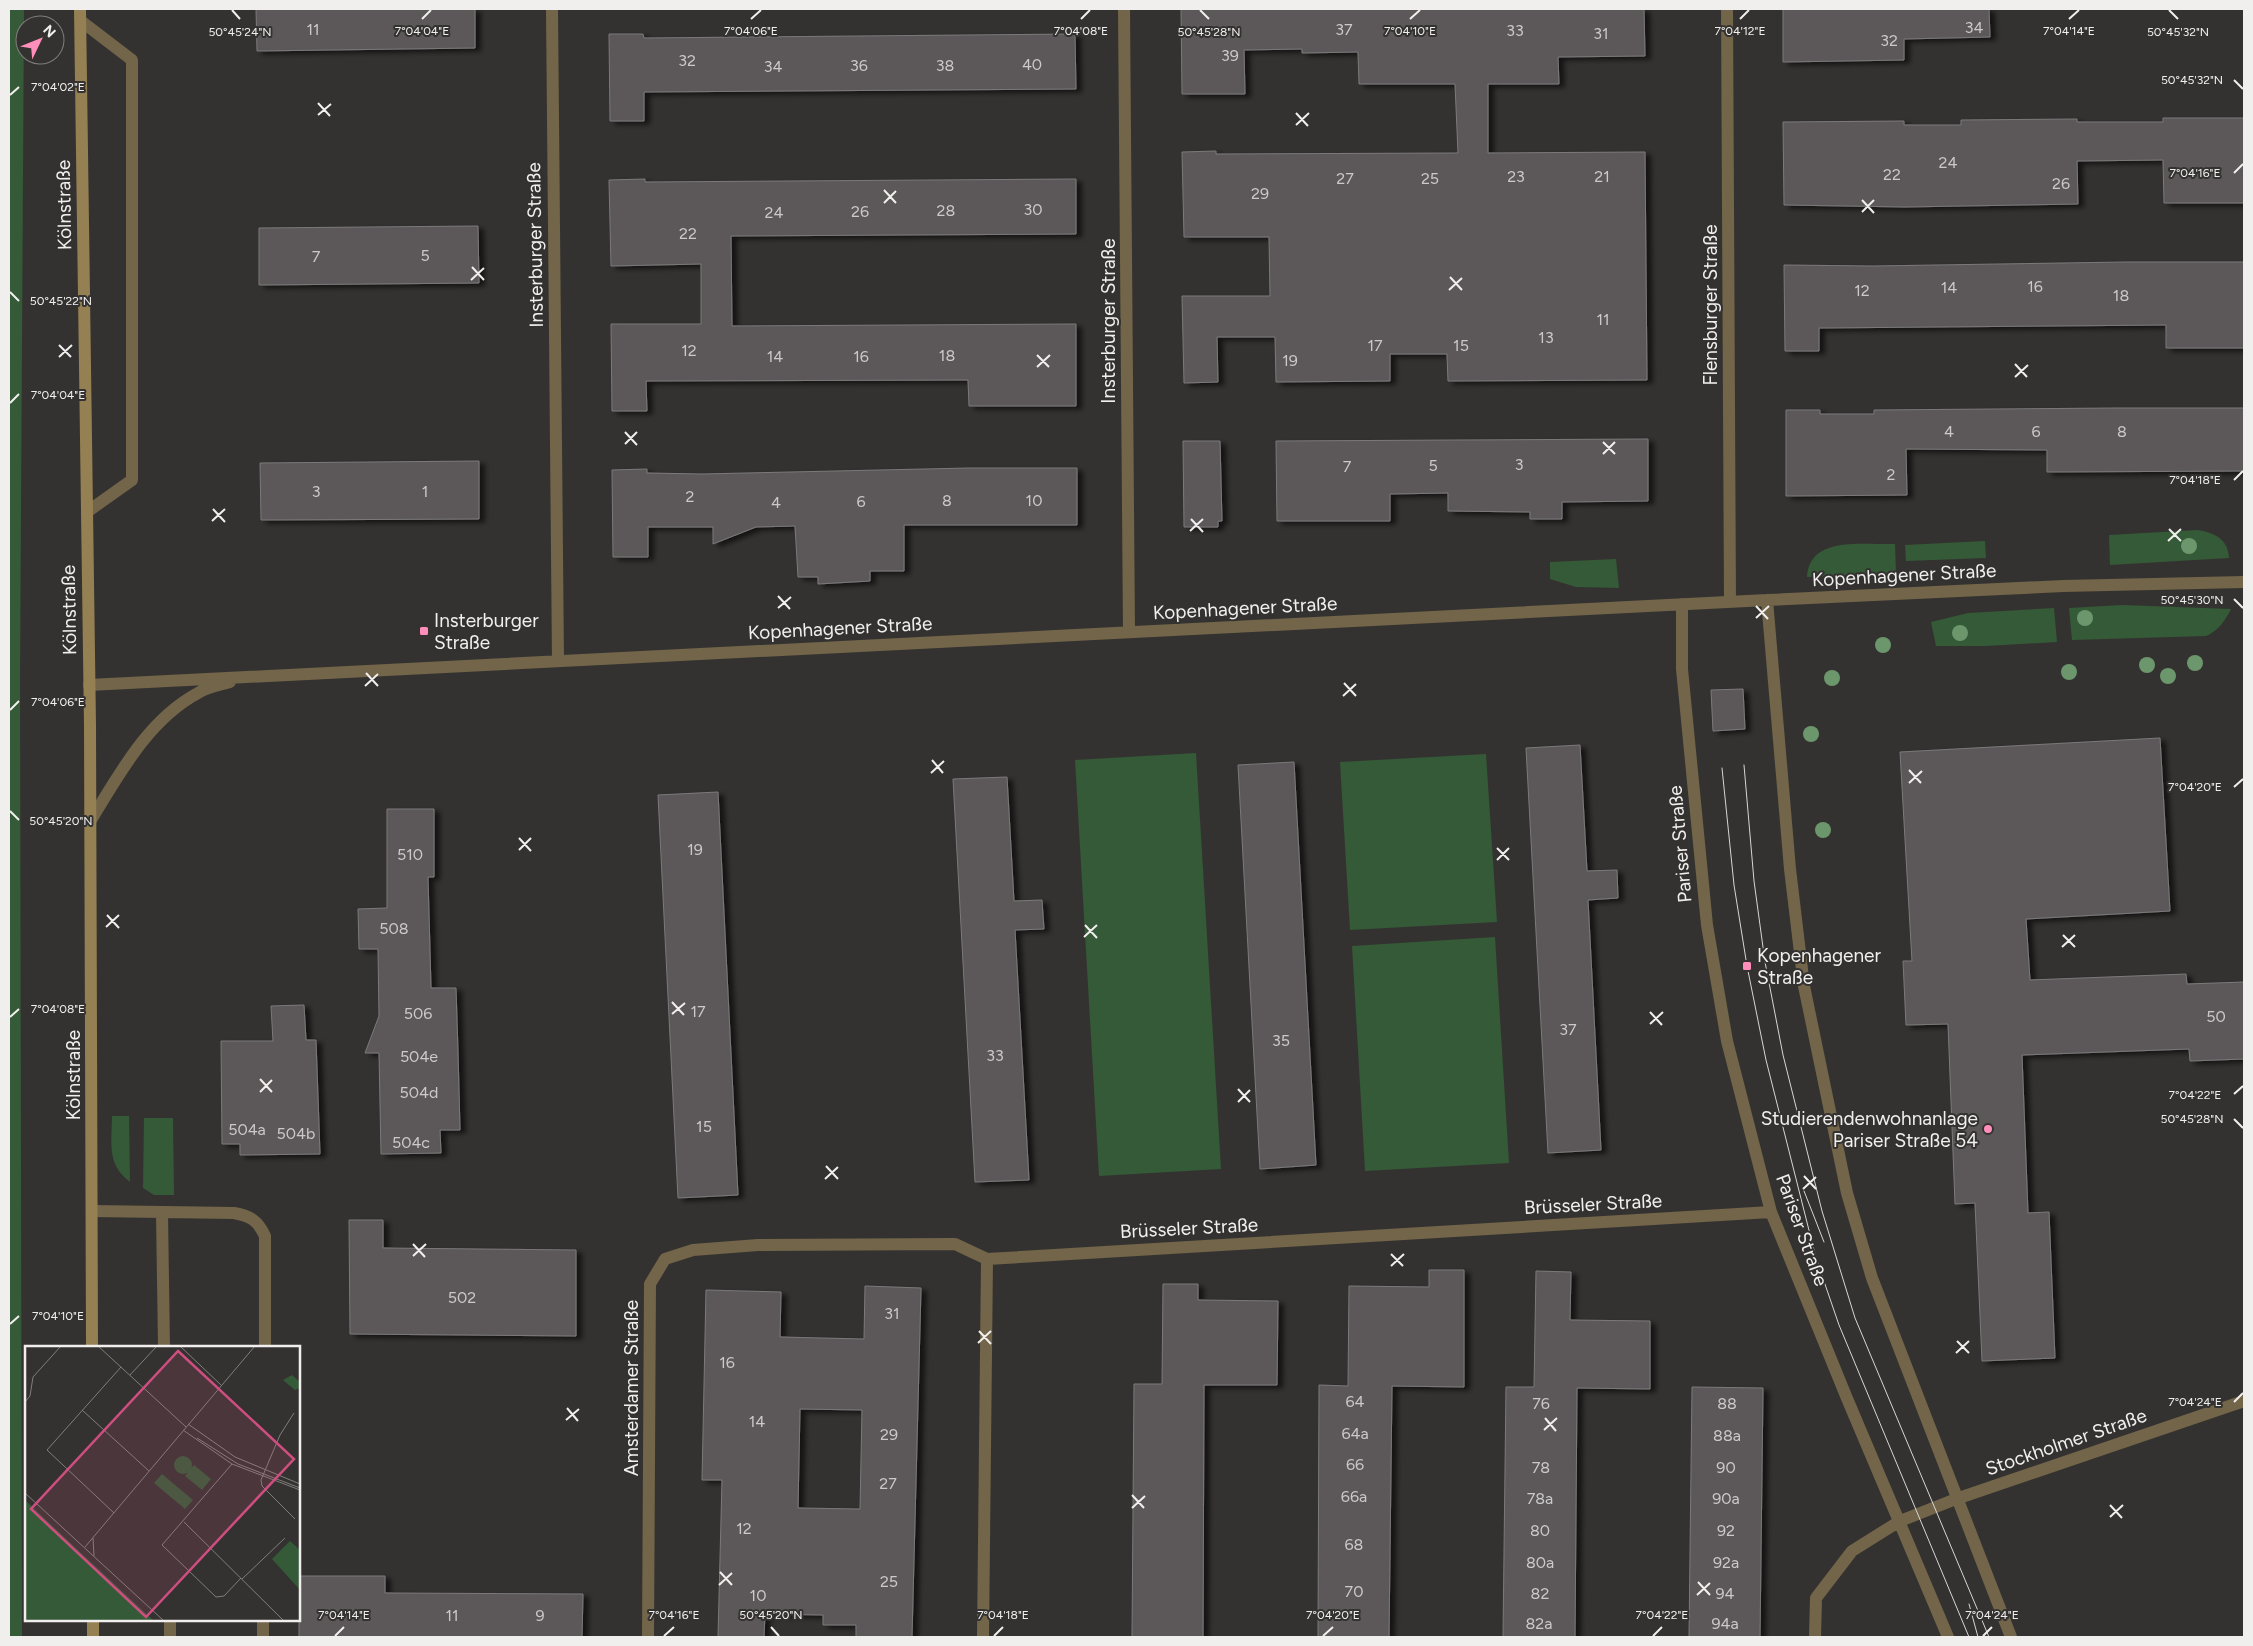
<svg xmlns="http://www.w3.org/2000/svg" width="2253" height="1646" font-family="Figtree,sans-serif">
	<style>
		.green { fill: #355a37 }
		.building { fill: #5b585a; stroke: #7c797b; fill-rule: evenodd; filter: url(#shadow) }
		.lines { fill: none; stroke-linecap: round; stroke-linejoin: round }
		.lane { stroke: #726549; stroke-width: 12 }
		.street { stroke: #726549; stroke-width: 12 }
		.secondary { stroke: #958053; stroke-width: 12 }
		.tram { stroke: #d8d6d5; stroke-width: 1 }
		.tree { fill: #6c976d }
		.ticks { fill: none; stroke: #f1efee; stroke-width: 2 }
		.poi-dot { fill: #ff8eba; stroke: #343230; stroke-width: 2 }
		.labels { text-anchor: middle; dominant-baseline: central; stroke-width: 4; stroke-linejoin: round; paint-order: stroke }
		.number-label { font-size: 16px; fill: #ccc9c9 }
		.street-label { font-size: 19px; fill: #f1efee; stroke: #343230 }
		.poi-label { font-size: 19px; fill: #f1efee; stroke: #343230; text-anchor: start }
		.inset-road { fill: none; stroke: #807e7c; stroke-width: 1 }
		.view { fill: #ce4e80; fill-opacity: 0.15; stroke: #ce4e80; stroke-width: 2.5 }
		.inset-edge { fill: none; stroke: #f1efee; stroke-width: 2.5 }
		.ticks-label { font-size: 12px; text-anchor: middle; fill: #f1efee; stroke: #343230; stroke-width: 4; stroke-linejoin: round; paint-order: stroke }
	</style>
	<defs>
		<filter id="shadow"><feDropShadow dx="5.5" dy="3" stdDeviation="2.5" flood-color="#0009"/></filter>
	</defs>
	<rect width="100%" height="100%" fill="#343230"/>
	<path class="green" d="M9,9H24L20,681L22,1637H9Z
		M2198,530C2215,533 2228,539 2229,558L2110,565L2109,535Z
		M1985,541L1986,558L1906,561L1905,545Z
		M1895,544L1896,574L1807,577C1809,535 1864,545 1895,544Z
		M1616,559L1619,588L1576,587L1550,579V562Z
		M2122,605L2231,609C2225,621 2218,631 2206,636L2072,640L2069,608Z
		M2054,608L2057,642L1986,646H1936L1931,622L1968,613Z
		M1196,753L1221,1169L1099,1176L1075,760Z
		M1486,754L1497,922L1350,930L1340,762Z
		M1495,937L1509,1163L1365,1171L1352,946Z
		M112,1116H129L130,1182C106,1164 112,1143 112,1116Z
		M144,1118H173L174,1195H154L143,1188Z"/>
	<path class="building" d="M256,9H475V48L257,51Z
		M1181,9H1644L1645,56L1558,57L1559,84H1488V153L1645,152L1647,380L1448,381L1447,354H1390V381L1276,382L1275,337H1217L1218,382L1184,383L1182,296H1270L1269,237H1184L1182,152L1216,151V154L1458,153L1455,84H1359L1358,52L1302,53V49L1244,50L1245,94H1182Z
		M1783,9H1989L1990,37L1904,39V60L1783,62Z
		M609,34H643L644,38L1075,34L1076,89L644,92V121H610Z
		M2163,118H2244V203H2164L2163,160L2077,161L2078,204L1905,207L1784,205L1783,122L1904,121V125H1961V120L2077,119V122H2163Z
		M645,179V182L1076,179V234L731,236L732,326L1076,324V406H969L968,380L646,381L647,411H612L611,324H701V264L611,266L609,180Z
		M478,226L479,283L259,285V228Z
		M2126,262H2244V348H2166V325L1819,328V351H1785L1784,265L1873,266Z
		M2117,408H2244V471L2047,472V450L1906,449L1907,495L1786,496V410H1820V414H1874V410Z
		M1648,439V501L1562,502V519H1530V512L1448,511V493L1390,494V521H1277L1276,441Z
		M1183,441H1220L1222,521H1218V527H1184Z
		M479,461V519L261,520L260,463Z
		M969,468H1077V525H904V571H870V581L818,584V577H798L795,526L756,527L713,544V527H648V557H613L612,470L647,469V473L702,474Z
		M1743,689L1745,729L1713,731L1711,690Z
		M2160,738L2170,911L2026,919L2030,980L2186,974L2187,984L2244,982V1059L2190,1061L2189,1049L2022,1055L2028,1213L2049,1212L2055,1358L1982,1361L1975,1203L1955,1204L1948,1024L1906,1025L1903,961H1912L1900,752Z
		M1580,745L1587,871L1617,870L1618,898L1588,900L1601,1150L1548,1153L1526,748Z
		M1294,762L1316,1165L1260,1169L1238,765Z
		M1007,777L1014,901L1042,900L1044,929L1015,930L1029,1180L975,1182L953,779Z
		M718,792L738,1195L678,1198L658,795Z
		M387,809H434V877H428L431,988H456L458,1052L460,1130H440L441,1153L381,1154L379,1053H365L379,1016L378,949H359L358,909L387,908Z
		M304,1005L306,1040H316L320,1154L240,1155V1144H222L221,1041H273L271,1006Z
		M349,1220H383V1248L576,1250V1336L350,1334Z
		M1429,1270H1464V1387L1392,1386L1389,1637H1318L1319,1385L1348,1386L1349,1286L1429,1287Z
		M1536,1271L1571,1272L1570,1320L1650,1321V1389L1577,1388L1575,1637H1503L1506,1387H1534Z
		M1163,1284H1198V1300L1278,1301L1277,1385H1204L1203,1637H1132L1134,1384H1162Z
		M865,1286L921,1288L912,1637H856V1625H823V1615L765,1614L764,1637H718L722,1480H702L706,1290L781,1292L780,1337L864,1339ZM800,1409L862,1410L860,1509L798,1508Z
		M1692,1387L1763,1388L1760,1637H1689Z
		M299,1576H385V1593L583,1594L582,1637H299Z"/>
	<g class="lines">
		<path class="lane" d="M81,21L132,60V480L87,512
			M92,1211L234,1213C251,1216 258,1221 265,1236V1347
			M162,1213L164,1347
			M170,1620V1637
			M263,1637V1620"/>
		<path class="street" d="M552,9L558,661
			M1124,9L1129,632
			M1727,9L1730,602
			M1767,600L1790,869L1804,986L1847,1193L1872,1278L2011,1637
			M1682,604V669L1707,925L1727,1041L1771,1212L1846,1396L1948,1637
			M89,685L1767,600L2063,586L2244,582
			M91,820C120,773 148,720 198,693C207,687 220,685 230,682
			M648,1637L650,1284L665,1259L693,1250L758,1245L955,1244L987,1259L1771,1212
			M983,1637L987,1259
			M1815,1637L1816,1598L1852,1551L1900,1521L1956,1499L2244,1401"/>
		<path class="secondary" d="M80,9L90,725L92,1347
			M93,1620V1637"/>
		<path class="tram" d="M1744,765L1754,881L1765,962L1783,1055L1822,1211L1855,1318L1989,1637
			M1722,768L1734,885L1747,966L1766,1060L1816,1258L1839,1325L1969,1637
			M1804,1191L1824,1242
			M1969,1604L1978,1637"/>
	</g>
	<g class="tree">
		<circle cx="2189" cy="546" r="8"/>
		<circle cx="2085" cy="618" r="8"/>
		<circle cx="1960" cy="633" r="8"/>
		<circle cx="1883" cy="645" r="8"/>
		<circle cx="2195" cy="663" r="8"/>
		<circle cx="2147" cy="665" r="8"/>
		<circle cx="2069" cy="672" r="8"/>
		<circle cx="2168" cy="676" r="8"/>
		<circle cx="1832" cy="678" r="8"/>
		<circle cx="1811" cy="734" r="8"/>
		<circle cx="1823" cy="830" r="8"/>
	</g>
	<path class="ticks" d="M232,10L240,19M1200,10L1209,19M2169,10L2178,19M422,19L431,10M751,19L761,10M1081,19L1090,10M1410,19L1420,10M1740,19L1749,10M2069,19L2079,10M2234,80L2243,89M10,95L19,87M318,103L330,116M1296,113L1308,126M318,115L331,104M1296,125L1309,113M2234,173L2243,164M884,190L896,203M1862,200L1874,213M884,203L896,191M1862,212L1874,200M472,267L484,280M1450,277L1462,290M471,280L484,268M1449,290L1462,278M10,292L19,301M59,345L71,357M1037,355L1049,367M59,357L72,345M2015,364L2027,377M1037,367L1050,355M2015,377L2028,365M10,403L19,394M625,432L637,445M1603,442L1615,454M625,444L637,432M1603,454L1615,442M2234,480L2243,471M213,509L225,522M1191,519L1203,532M212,521L225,509M2169,529L2181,541M1190,531L1203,519M2168,541L2181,529M778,596L790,609M2234,599L2243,608M1756,606L1768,619M778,608L791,597M1756,618L1769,606M366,673L378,686M1344,683L1356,696M365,686L378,674M1343,696L1356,684M10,710L19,701M932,760L943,773M1909,770L1921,783M931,773L944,761M1909,783L1922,771M2234,787L2243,779M10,811L19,820M519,838L531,851M1497,848L1509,860M519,850L531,838M1497,860L1509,848M107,915L119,928M1085,925L1097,938M106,927L119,915M2063,935L2075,947M1084,937L1097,925M2062,947L2075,935M672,1002L684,1015M1650,1012L1662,1025M672,1014L685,1003M10,1017L19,1009M1650,1024L1663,1012M260,1079L272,1092M1238,1089L1250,1102M260,1092L272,1080M2234,1094L2243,1086M1238,1102L1250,1090M2234,1119L2243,1128M826,1166L838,1179M1804,1176L1816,1189M825,1179L838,1167M1803,1189L1816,1177M413,1244L425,1257M1391,1254L1403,1266M413,1256L426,1244M1391,1266L1404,1254M10,1324L19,1316M979,1331L991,1344M1957,1341L1969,1353M978,1343L991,1331M1956,1353L1969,1341M2234,1402L2243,1393M567,1408L578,1421M1545,1418L1556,1431M566,1420L579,1409M1544,1430L1557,1418M1132,1495L1144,1508M2110,1505L2122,1518M1132,1508L1145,1496M2110,1517L2123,1505M720,1572L732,1585M1698,1582L1710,1595M719,1585L732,1573M1697,1595L1710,1583M771,1627L779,1636M335,1636L344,1627M664,1636L674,1627M994,1636L1003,1627M1323,1636L1333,1627M1653,1636L1662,1627M1983,1636L1992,1627"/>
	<g class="poi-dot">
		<rect x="419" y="626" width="10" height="10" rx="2.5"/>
		<rect x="1742" y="961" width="10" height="10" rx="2.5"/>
		<circle cx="1988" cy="1129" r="5"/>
	</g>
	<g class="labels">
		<g class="number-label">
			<text x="1974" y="27">34</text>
			<text x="313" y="29">11</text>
			<text x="1344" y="29">37</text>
			<text x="1515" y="30">33</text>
			<text x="1601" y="33">31</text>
			<text x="1889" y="40">32</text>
			<text x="1230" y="55">39</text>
			<text x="687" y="60">32</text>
			<text x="1032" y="64">40</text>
			<text x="859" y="65">36</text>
			<text x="945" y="65">38</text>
			<text x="773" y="66">34</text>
			<text x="1948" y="162">24</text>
			<text x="1892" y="174">22</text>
			<text x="1516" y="176">23</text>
			<text x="1602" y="176">21</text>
			<text x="1345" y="178">27</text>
			<text x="1430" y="178">25</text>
			<text x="2061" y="183">26</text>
			<text x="1260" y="193">29</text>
			<text x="1033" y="209">30</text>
			<text x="946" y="210">28</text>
			<text x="860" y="211">26</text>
			<text x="774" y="212">24</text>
			<text x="688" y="233">22</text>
			<text x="425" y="255">5</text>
			<text x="316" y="256">7</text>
			<text x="2035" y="286">16</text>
			<text x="1949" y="287">14</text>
			<text x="1862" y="290">12</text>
			<text x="2121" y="295">18</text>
			<text x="1603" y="319">11</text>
			<text x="1546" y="337">13</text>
			<text x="1375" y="345">17</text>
			<text x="1461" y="345">15</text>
			<text x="689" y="350">12</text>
			<text x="947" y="355">18</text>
			<text x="775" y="356">14</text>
			<text x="861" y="356">16</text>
			<text x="1290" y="360">19</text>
			<text x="1949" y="431">4</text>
			<text x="2036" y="431">6</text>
			<text x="2122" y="431">8</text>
			<text x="1519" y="464">3</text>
			<text x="1433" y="465">5</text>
			<text x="1347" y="466">7</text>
			<text x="1891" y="474">2</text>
			<text x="316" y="491">3</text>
			<text x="425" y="491">1</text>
			<text x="690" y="496">2</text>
			<text x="947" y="500">8</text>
			<text x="1034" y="500">10</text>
			<text x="861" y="501">6</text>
			<text x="776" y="502">4</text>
			<text x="695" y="849">19</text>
			<text x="410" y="854">510</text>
			<text x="394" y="928">508</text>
			<text x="698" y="1011">17</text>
			<text x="418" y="1013">506</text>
			<text x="2216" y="1016">50</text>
			<text x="1568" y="1029">37</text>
			<text x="1281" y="1040">35</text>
			<text x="995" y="1055">33</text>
			<text x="419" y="1056">504e</text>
			<text x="419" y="1092">504d</text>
			<text x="704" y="1126">15</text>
			<text x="247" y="1129">504a</text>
			<text x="296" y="1133">504b</text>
			<text x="411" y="1142">504c</text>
			<text x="462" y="1297">502</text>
			<text x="892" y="1313">31</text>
			<text x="727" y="1362">16</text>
			<text x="1355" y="1401">64</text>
			<text x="1541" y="1403">76</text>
			<text x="1727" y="1403">88</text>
			<text x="757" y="1421">14</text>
			<text x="1355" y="1433">64a</text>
			<text x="889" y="1434">29</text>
			<text x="1727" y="1435">88a</text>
			<text x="1355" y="1464">66</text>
			<text x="1541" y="1467">78</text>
			<text x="1726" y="1467">90</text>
			<text x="888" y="1483">27</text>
			<text x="1354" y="1496">66a</text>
			<text x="1540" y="1498">78a</text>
			<text x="1726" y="1498">90a</text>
			<text x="744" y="1528">12</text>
			<text x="1540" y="1530">80</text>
			<text x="1726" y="1530">92</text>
			<text x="1354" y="1544">68</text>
			<text x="1540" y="1562">80a</text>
			<text x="1726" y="1562">92a</text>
			<text x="889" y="1581">25</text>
			<text x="1354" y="1591">70</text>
			<text x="1540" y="1593">82</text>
			<text x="1725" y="1593">94</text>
			<text x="758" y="1595">10</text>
			<text x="452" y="1615">11</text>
			<text x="540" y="1615">9</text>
			<text x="1539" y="1623">82a</text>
			<text x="1725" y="1623">94a</text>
		</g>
		<g class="street-label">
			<text transform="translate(64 205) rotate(-91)">Kölnstraße</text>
			<text transform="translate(535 245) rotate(-91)">Insterburger Straße</text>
			<text transform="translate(1710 305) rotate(-90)">Flensburger Straße</text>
			<text transform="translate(1108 321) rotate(-90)">Insterburger Straße</text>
			<text transform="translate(1904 575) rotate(-3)">Kopenhagener Straße</text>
			<text transform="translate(1245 608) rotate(-3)">Kopenhagener Straße</text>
			<text transform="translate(69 610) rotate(-91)">Kölnstraße</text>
			<text transform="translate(840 628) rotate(-3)">Kopenhagener Straße</text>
			<text transform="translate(1680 844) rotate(-95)">Pariser Straße</text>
			<text transform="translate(73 1075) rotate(-90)">Kölnstraße</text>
			<text transform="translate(1593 1204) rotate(-3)">Brüsseler Straße</text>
			<text transform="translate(1189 1228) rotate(-3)">Brüsseler Straße</text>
			<text transform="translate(1802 1230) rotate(70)">Pariser Straße</text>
			<text transform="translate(631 1388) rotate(-90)">Amsterdamer Straße</text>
			<text transform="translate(2066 1442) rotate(-19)">Stockholmer Straße</text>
		</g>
		<g class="poi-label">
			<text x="434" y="620">Insterburger<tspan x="434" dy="22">Straße</tspan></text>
			<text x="1757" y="955">Kopenhagener<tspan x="1757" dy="22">Straße</tspan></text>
			<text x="1978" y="1118" text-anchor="end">Studierendenwohnanlage<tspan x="1978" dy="22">Pariser Straße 54</tspan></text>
		</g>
	</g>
	<g transform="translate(25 1346)">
		<rect width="275" height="275" fill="#343230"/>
		<path d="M267,29L275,36V42L270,44L258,34ZM149 119a9 9 0 1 1 18 0a9 9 0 1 1-18 0ZM169,119L186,133L177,144L160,130ZM137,128L168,154L160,163L129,137ZM0,154L55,206L129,275H0ZM265,195L275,204V244L247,213Z" fill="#355a37"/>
		<path class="inset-road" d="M73,0L161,81M155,0L196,39M105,29L132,0M0,56L5,50L8,31L36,0M57,64L124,125M269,67L255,89L236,134L237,140L270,173M163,78L210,111L275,138M158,84L207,118L275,144M172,92L213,118L275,142M207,118L137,199L191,251L199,250L216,232M0,147L139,275M89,167L22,104L96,21M159,176L259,275M68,192L69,210M60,201L230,0M217,233L260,192"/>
		<path class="view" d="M153,5L269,113L121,271L6,163Z"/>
		<rect width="275" height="275" class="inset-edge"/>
	</g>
	<g class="ticks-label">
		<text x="1081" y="35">7°04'08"E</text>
		<text x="422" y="35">7°04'04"E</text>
		<text x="751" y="35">7°04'06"E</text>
		<text x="1410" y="35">7°04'10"E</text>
		<text x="1740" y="35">7°04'12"E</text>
		<text x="2069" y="35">7°04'14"E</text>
		<text x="240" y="36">50°45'24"N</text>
		<text x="1209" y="36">50°45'28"N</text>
		<text x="2178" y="36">50°45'32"N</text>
		<text x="2192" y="84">50°45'32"N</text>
		<text x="58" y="91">7°04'02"E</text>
		<text x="2195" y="177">7°04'16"E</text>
		<text x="61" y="305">50°45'22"N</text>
		<text x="58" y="399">7°04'04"E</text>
		<text x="2195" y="484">7°04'18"E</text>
		<text x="2192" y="604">50°45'30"N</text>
		<text x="58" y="706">7°04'06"E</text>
		<text x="2195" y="791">7°04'20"E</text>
		<text x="61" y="825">50°45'20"N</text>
		<text x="58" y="1013">7°04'08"E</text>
		<text x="2195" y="1099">7°04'22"E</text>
		<text x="2192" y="1123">50°45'28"N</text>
		<text x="58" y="1320">7°04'10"E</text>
		<text x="2195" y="1406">7°04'24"E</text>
		<text x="771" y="1619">50°45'20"N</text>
		<text x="344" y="1619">7°04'14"E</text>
		<text x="674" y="1619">7°04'16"E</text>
		<text x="1003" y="1619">7°04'18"E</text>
		<text x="1333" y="1619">7°04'20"E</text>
		<text x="1662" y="1619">7°04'22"E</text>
		<text x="1992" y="1619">7°04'24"E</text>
	</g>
	<rect width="2253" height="1646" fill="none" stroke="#f1efee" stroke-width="20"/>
	<g transform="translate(40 40) rotate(47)"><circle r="24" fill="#343230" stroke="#807e7c"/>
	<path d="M0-4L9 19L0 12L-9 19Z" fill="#ff8eba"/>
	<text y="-8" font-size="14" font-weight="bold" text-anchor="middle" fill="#f1efee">N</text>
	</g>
</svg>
